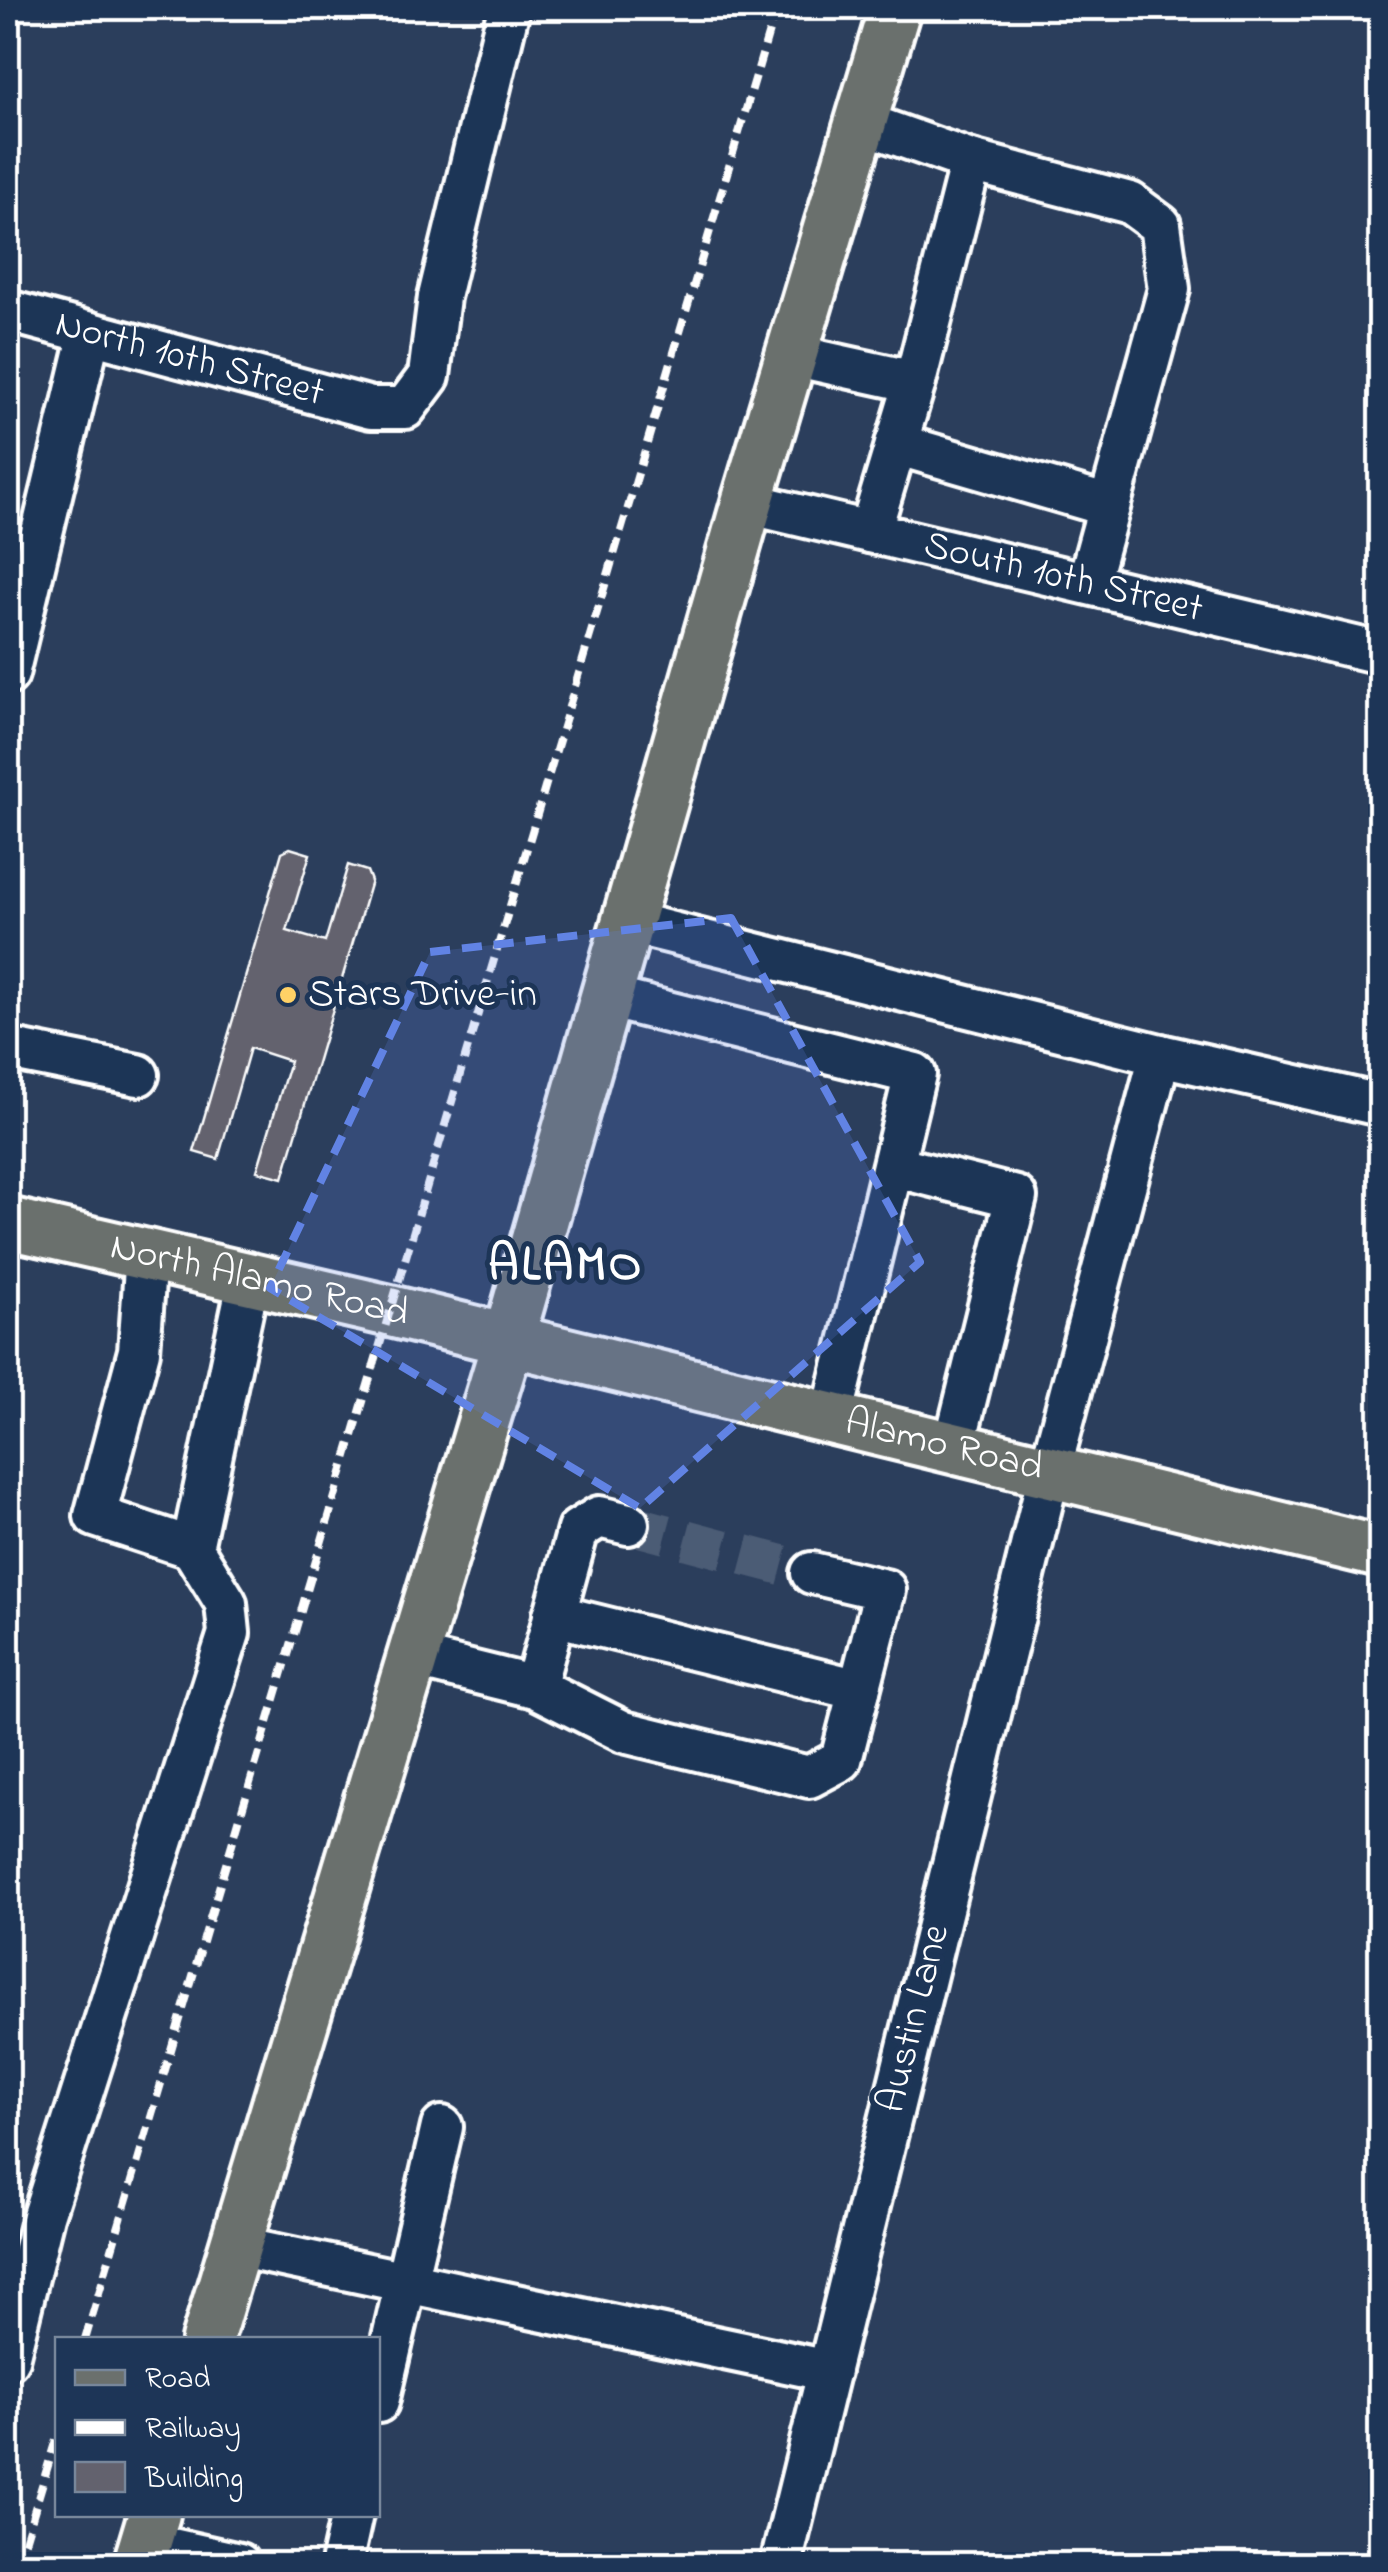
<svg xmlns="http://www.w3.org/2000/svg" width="1388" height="2572" font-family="'Indie Flower',sans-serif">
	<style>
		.building { fill: #63626e; stroke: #fff; stroke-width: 2.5 }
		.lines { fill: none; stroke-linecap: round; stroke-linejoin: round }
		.minor-tunnel { stroke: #4b5b74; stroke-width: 40; stroke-dasharray: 40 20; stroke-linecap: butt }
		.minor-casing { stroke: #fff; stroke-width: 48 }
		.major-casing { stroke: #fff; stroke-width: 58 }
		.minor { stroke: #1d3557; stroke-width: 40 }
		.major { stroke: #6b706d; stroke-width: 50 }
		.rail { stroke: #fff; stroke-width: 8; stroke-dasharray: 15 8; stroke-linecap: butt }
		.marked { fill: #6183e4; fill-opacity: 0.2; stroke: #6183e4; stroke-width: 8; stroke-dasharray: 20 12; stroke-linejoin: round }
		.poi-dot { fill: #ffd166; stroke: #1d3557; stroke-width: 4 }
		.labels { text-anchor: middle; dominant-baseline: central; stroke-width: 10; stroke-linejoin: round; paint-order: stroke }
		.street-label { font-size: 40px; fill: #fff; stroke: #1d3557 }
		.poi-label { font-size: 40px; fill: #fff; stroke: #1d3557; text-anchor: start }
		.district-label { font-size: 50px; font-weight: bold; letter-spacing: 2.5px; fill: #fff; stroke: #1d3557 }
	</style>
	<rect width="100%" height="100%" fill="#2b3e5c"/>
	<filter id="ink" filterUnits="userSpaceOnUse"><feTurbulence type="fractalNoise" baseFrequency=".01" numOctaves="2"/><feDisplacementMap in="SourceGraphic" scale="20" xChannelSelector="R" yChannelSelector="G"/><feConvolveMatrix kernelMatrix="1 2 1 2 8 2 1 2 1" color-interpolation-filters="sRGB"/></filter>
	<g filter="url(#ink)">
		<path class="building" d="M290,848L310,854L287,931L325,942L348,865L367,871L371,881L283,1178L257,1171L290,1061L250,1048L218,1159L194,1152L282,852Z"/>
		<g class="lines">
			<path class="minor-tunnel" d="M628,1524L812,1573"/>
			<g class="minor-casing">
				<g id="minor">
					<path d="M971,161L1130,203L1160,225L1169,289L1088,583"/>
					<path id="s1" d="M8,311L371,408H405L429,376L439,297L509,8"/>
					<path d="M792,355L915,382L971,161L861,122"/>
					<path d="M896,444L1109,506"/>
					<path id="s2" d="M747,503L1380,653"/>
					<path d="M870,532L915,382"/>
					<path d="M8,674L90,333"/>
					<path d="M628,922L1160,1055L1049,1474L781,2564"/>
					<path d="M607,997L915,1074L831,1421"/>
					<path d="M8,1049L138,1075"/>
					<path d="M1160,1055L1380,1105"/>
					<path d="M894,1166L1016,1197L953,1451"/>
					<path d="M192,1548L249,1278"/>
					<path d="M554,1615L859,1690"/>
					<path d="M413,1657L535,1687L624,1732L809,1777L841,1760L885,1590L812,1573"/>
					<path d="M535,1687L578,1530L599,1517L628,1524"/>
					<path d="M235,2246L829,2371"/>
					<path d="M8,2359L43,2216L229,1633L226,1603L192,1548L95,1516L139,1351L146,1255"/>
					<path d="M378,2402L442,2127"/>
					<path d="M145,2543L239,2564"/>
					<path d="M341,2564L352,2514"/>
				</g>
			</g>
			<g class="major-casing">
				<g id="major">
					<path id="s3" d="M8,1223L390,1311L1380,1552"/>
					<path d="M207,2340L508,1341L747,503L895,8"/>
					<path d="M139,2564L154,2514"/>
				</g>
			</g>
			<use href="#minor" class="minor"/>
			<use href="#major" class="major"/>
			<path class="rail" d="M85,2340L776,8
				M18,2564L58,2433"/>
		</g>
	</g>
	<path class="marked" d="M731,918L920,1262L640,1508L270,1288L430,952Z"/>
	<circle class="poi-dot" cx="288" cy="995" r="10"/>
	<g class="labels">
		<g class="street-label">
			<text stroke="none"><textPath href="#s1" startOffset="188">North 10th Street</textPath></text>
			<text stroke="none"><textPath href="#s2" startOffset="325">South 10th Street</textPath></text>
			<text stroke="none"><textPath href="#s3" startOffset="258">North Alamo Road</textPath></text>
			<text stroke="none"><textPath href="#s3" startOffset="962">Alamo Road</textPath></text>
			<text transform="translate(915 2019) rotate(-76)">Austin Lane</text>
		</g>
		<g class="poi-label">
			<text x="308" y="995">Stars Drive-in</text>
		</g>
		<g class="district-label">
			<text x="566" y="1266">ALAMO</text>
		</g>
	</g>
	<rect width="1388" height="2572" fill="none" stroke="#1d3557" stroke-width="40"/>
	<rect x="20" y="20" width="1348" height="2532" fill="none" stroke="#fff" stroke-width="4" filter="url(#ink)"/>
	<rect x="55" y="2337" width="325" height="180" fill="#1d3557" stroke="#77869a" stroke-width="2.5"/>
	<rect x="75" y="2370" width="50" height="15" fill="#6b706d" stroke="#77869a" stroke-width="2.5"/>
	<text x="145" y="2387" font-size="30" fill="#ffffff">Road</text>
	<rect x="75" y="2420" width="50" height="15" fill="#ffffff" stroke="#77869a" stroke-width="2.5"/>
	<text x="145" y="2437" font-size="30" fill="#ffffff">Railway</text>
	<rect x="75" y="2462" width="50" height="30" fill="#63626e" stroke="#77869a" stroke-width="2.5"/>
	<text x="145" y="2487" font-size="30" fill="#ffffff">Building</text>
</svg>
